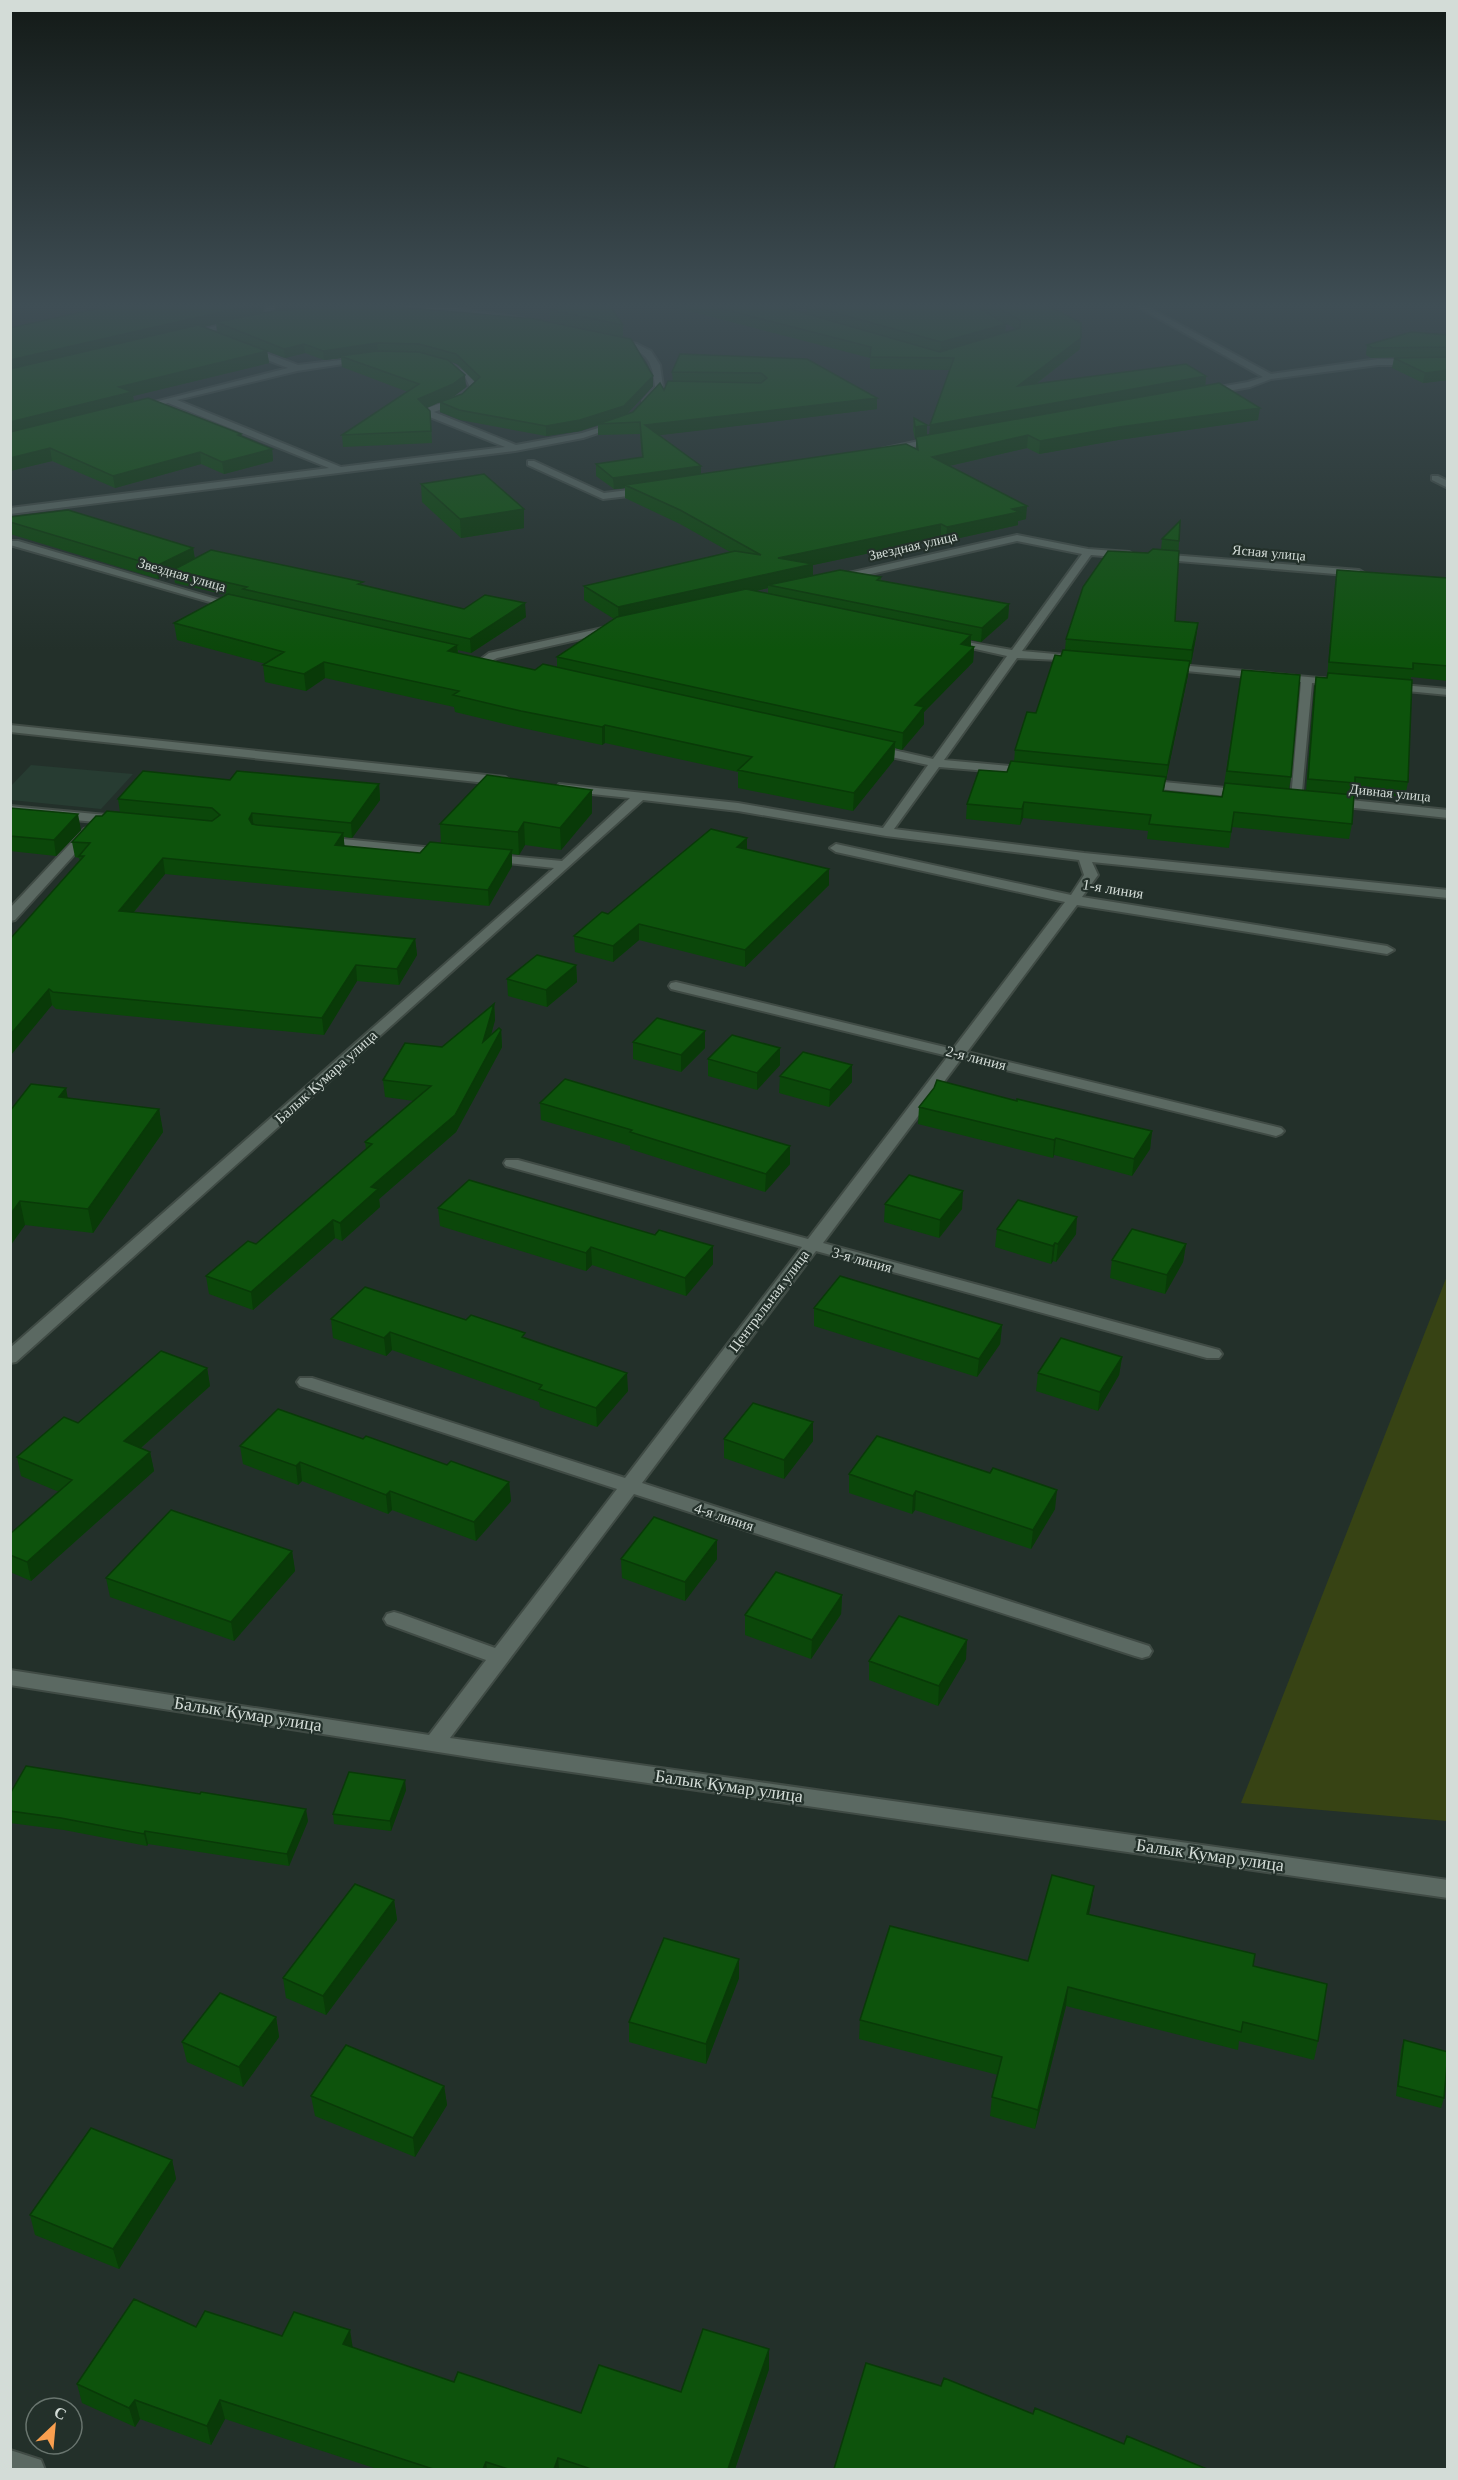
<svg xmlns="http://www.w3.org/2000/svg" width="1458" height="2480" font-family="'Times New Roman',serif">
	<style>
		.built { fill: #273c32 }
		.green { fill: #374314 }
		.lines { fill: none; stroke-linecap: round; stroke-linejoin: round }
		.minor-casing { stroke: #404b45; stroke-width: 4 }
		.tertiary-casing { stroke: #404b45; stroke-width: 4 }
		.minor { fill: #5b6962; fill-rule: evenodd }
		.tertiary { fill: #5b6962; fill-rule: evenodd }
		.wall { fill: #0b470a; fill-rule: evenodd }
		.shaded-wall { fill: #093a08 }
		.building { fill: #0d530c; stroke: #093a08; stroke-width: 1.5 }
		.labels { text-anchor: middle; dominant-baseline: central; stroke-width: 4.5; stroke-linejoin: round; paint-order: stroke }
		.far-street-label { font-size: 14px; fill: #d3dcd7; stroke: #23302a }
		.street-label { font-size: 15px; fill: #d3dcd7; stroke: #23302a }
		.near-street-label { font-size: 18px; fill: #d3dcd7; stroke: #23302a }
	</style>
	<rect width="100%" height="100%" fill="#23302a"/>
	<path class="built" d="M31,765L133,774L101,809L11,800V786Z"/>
	<path class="green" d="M1447,1276V1821L1241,1803Z"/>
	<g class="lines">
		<g class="minor-casing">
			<path id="minor" d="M267,303H275L272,317L268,319L264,317Z
				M1131,303H1140L1271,374L1378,359H1448V365H1378L1271,379L1250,387L1205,395L1201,392L1202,390L1248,382L1263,377Z
				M391,306L456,308L525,319L521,321L456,312L388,310L387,308Z
				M237,320H240V324L186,337L182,335Z
				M610,338L637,344L651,351L660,365L663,387L650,403L643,401L655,387C652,352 641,351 610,342Z
				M244,347H250L298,365L366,357V361H363L297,371L177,400L341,467L505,447L422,414V410L455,398L470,387L466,379L439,364L438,362L442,359L473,376L478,387L461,402L434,412L516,445L582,433L618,422L622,425L583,438L515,451L10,514V508L329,468L168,403L139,410L135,407L288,368L244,351Z
				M938,437L941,438V442L886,452L881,449Z
				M528,461H534L604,493L645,488L650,491L645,494L603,499L528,465Z
				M1432,476H1438L1448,481V488L1432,480Z
				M1017,535L1088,549L1129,552L1134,555L1129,558L1091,555L1022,651L1077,656L1081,657V661L1017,658L944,760L1031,768L1035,769V775L939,767L894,829L1084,853L1448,890V898L1092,862L1098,875L1082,897L1387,946L1394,950L1387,954L1077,905L967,1052L1281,1128L1284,1131L1281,1134L1276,1136L961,1059L823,1243L1219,1350L1222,1354L1219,1358H1207L816,1251L642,1483L1149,1646L1152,1651L1149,1656L1142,1658L1135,1656L634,1494L450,1738L1448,1880V1898L502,1762L10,1685V1670L429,1735L486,1660L387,1624L384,1619L387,1614L394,1612L401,1614L495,1648L617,1489L300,1386L297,1382L300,1378H312L625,1478L802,1247L506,1166L504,1163L506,1160H518L808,1239L948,1056L671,989L669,986L671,983L676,982L953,1049L1065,902L836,852L830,848L836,844L1071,895L1084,875L1079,860L886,836L738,811L643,800L16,1362L10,1363V1348L554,868L490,861L485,860L484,857L485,854L562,861L630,798L563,791L557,787L559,784L738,803L883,828L928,765L868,752V746L872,745L933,759L1007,656L944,642V638L1012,650L1082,554L1017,541L840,581L835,578L840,575Z
				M10,541H18L240,606L235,609L231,608L10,545Z
				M1158,554L1359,570L1364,573L1359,576L1154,559V555Z
				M612,626L616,627V631L497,658L483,665L477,662L489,653Z
				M1169,664L1341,680L1343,682L1337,685L1312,683L1301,802H1293L1291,799L1301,682L1165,669L1163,667Z
				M1390,684L1448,689V695L1386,689V685Z
				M10,725L505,777L511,781L505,785L10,732Z
				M1143,780L1246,790L1252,794L1246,798L1139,787V781Z
				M1331,798L1448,810V818L1327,805L1325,802Z
				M10,806L117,816L123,820L117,824L10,814Z
				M88,828L94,832L92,835L15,920L10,921V908L84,829Z
				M323,837L444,849L450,853L444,857L318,844L317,841L318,838Z"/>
		</g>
		<g class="tertiary-casing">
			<path id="tertiary" d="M10,2450L41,2460L45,2470H10Z"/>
		</g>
		<use href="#minor" class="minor"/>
		<use href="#tertiary" class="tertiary"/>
	</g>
	<path class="wall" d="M122,303H266L262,313L276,311L275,303H392L377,305L653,376V386L626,415L633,412L664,390L673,382L672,372L680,354L877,398V409L658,435L701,466V474L916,449V439H915L913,430L914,418L927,435L930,434L950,370L870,369V358L658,303H1043L1080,349L1036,384L1206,376L1205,385L1258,420L1118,440L1039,454L1027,448L949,466L1026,519L1018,521V525L946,541L941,538L813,565V575L881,577V581L1009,604L1008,618L981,642L971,640V646L974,647L973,662L924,712V724L902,750L895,748L894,760L853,811L738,788V772L605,743L602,745L522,728L455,712L454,707L325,678L306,691L265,682L263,665L266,664L177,640L174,623L226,595L175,583L173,571L158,579L10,534V517L193,548L195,559L363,586L464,609L526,617L471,653L458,650V653L535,670L557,667V657L614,619L584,600V586L730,552L680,524L625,498V488L614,489L596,476V464L642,457L640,434L598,435V425L580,431L546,436L460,420L440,412V402L427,408L431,423L432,443L343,447L342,435L408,392L342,367L341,358L324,360L305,353L285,358L217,332L216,324L203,327L267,351L269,363L133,396L134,402L241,434L242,436L272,449L273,461L224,474L201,464L115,488L52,461L10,471ZM807,307L806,313L792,309ZM979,308L1016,329L1006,332ZM451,362L457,364L475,382L462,394L445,400L454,396L466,387ZM768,588V594L755,591Z
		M550,310L623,325V337L550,321Z
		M1448,335V380L1423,383L1392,368L1394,358L1427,357L1371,358L1366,355L1367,345Z
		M421,484L524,528L461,538L422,502Z
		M1162,539L1179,541L1175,621L1198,623L1196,637L1191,664H1189L1188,675L1166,780H1165L1164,791L1222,797L1242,670L1291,777L1289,789L1306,791L1314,691L1316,677L1327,678L1335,584L1337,570L1448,578V681L1411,677L1408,782L1405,797L1353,792L1352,824L1349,839L1232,827L1229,848L1147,839L1148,831L1023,818L1020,825L966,819L967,804L1007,772L1014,762L1015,750L1036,713L1061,656L1065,650L1066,639L1148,553L1161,550Z
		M230,780L379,784L380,800L352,838L344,837V846L420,853L441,843L440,824L592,790V813L561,850L525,845L519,855L512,854V866L489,906L165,874L134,912L415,939L417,955L399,985L357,981L324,1035L56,1009L52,1005L10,1056L80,861L79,858L75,857L72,842L102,816L120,812L118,799Z
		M10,808L81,830L56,856L10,851Z
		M747,850L829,885L745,967L639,940L613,962L575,952L574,936L608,914Z
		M576,965L577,982L547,1007L508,996L507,979Z
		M494,1004L495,1020L491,1035L501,1030L502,1047L456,1132L379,1199L380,1207L342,1241L335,1238L253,1310L209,1294L206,1276L256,1244L366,1149L365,1142L414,1101L385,1097L383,1080L442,1047Z
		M705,1031V1048L681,1072L633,1059V1042Z
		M708,1059L780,1065L757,1090L708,1076Z
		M780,1076L852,1082L829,1107L779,1093Z
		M31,1084L68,1098L159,1109L163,1132L93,1233L25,1225L10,1246Z
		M1017,1101L1152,1131L1150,1149L1132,1176L1054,1155L1053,1158L918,1124L919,1107Z
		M540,1103L790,1164L765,1192L630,1149V1146L541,1120Z
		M885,1204L962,1209L939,1238L884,1222Z
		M438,1208L655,1235L713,1246V1264L686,1296L592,1265L586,1271L440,1226Z
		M997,1229L1076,1234L1056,1262L1053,1261L1051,1264L995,1247Z
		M1186,1244L1183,1262L1165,1294L1110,1278L1112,1260Z
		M814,1308L1002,1325L1000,1344L977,1377L814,1326Z
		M331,1319L466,1320L526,1338L628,1391L597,1427L540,1407L539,1402L392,1350L386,1356L333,1338Z
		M1122,1357L1119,1375L1098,1411L1036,1391L1038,1373Z
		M207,1368L210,1386L141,1448L150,1452L154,1471L31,1581L10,1572V1534L59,1492L21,1476L17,1457L78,1423Z
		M363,1439L447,1465L509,1482L511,1501L476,1541L392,1510L388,1514L302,1481L298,1485L243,1464L240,1446Z
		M724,1439L813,1441L784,1479L724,1458Z
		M849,1474L1055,1509L1031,1549L915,1510L912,1514L849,1493Z
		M717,1540V1559L685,1601L622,1578L621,1559Z
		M292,1551L295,1571L234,1641L110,1597L106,1578Z
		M842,1595L841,1614L811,1659L745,1635V1615Z
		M966,1659L938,1706L869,1680V1661Z
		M406,1790L391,1831L334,1824L333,1814Z
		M10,1794L308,1821L289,1866L148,1844L147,1846L64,1830L10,1823Z
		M1094,1886L1089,1915L1253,1966L1318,2041L1314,2060L1239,2041L1238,2050L1066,2006L1035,2129L990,2116L992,2097L998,2075L859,2039L860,2020L1028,1961Z
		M394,1900L397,1920L326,2015L286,1998L283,1978Z
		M739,1959V1978L706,2064L629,2042V2022Z
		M276,2017L279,2037L243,2087L187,2062L182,2042Z
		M1404,2040L1444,2098L1441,2108L1396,2096L1401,2050Z
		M444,2086L447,2105L415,2157L315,2116L311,2096Z
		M172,2160L176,2179L119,2269L35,2235L30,2215Z
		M196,2327L282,2336L352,2347L454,2382L581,2413L681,2392L769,2349V2369L735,2469H377L225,2419L211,2445L140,2419L135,2427L82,2403L77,2384Z"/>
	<path class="shaded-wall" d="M260,303H266L262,313L216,322V324L10,372V360Z
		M275,303H392L383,305L276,311Z
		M789,303H835L807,305V307L789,310Z
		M1006,324L1005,335L940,354L941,342Z
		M1081,338L1080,349L1018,397V386Z
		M377,343L378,353L340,356L341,358L324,360L323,351Z
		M304,344L305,353L285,358L284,349Z
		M267,351L269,363L133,396L134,404L10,435V422L119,387Z
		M1448,370V380L1423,383L1425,373Z
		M465,375L466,387L454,396L419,411L418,399Z
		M653,376V386L625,416L598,424V425L580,431L546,436V426Z
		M1206,376L1205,387L929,437L930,425Z
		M877,398V409L645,437V425Z
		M1260,408L1258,420L1118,440L1039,454L1040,441L1119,427Z
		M927,425V437L915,439V427Z
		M1028,435L1027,448L931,470L932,457Z
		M50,448L52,461L10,471V458Z
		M272,449L273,461L224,474L222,462Z
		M200,452L201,464L115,488L113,476Z
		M701,466V478L625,485V488L614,489L613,478Z
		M1027,506L1026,519L1018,521V525L946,541L947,527L1012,509Z
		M524,509V528L461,538L460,519Z
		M941,524V538L813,565V578L768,585V588L619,622L618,607L778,558Z
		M193,548L195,561L173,570V571L158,579L156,566Z
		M525,603L526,617L471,653L470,639Z
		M1009,604L1008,618L981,642L982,628Z
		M1198,623L1196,637L1191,664L1192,650Z
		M971,635L970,650L974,647L973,662L924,712V724L902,750L903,733L915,705L961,644Z
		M457,645L458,662L448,651Z
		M1190,661L1188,675L1166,780L1168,765Z
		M324,662L325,678L306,691L304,674Z
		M605,725V743L602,745V727Z
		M895,742L894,760L853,811L854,793Z
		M379,784L380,800L352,838L351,823Z
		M592,790V813L561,850L560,828Z
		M1024,802L1023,818L1020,825L1022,809Z
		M252,813L254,829L249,819Z
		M78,814L81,830L56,856L54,840Z
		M524,822L525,845L519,855L518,832Z
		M343,833L345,849L335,845Z
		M747,838V853L737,847Z
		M512,850V866L489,906L488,890Z
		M163,858L165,874L121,927L119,911Z
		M829,869V885L745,967V950Z
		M639,924V940L613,962V946Z
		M415,939L417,955L399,985L397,969Z
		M356,965L357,981L324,1035L322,1018Z
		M576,965L577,982L547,1007L546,990Z
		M49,989L52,1005L10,1056V1035Z
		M494,1004L495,1020L484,1059L483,1042Z
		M501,1030L502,1047L456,1132L379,1199L380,1207L342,1241L340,1223L371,1187Z
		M705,1031V1048L681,1072V1055Z
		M780,1048V1065L757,1090V1073Z
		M852,1065V1082L829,1107L830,1090Z
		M66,1088L70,1111L59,1097Z
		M159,1109L163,1132L93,1233L88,1209Z
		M1152,1131L1150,1149L1132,1176L1134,1159Z
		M1056,1138L1054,1155L1053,1158L1054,1140Z
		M790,1146V1164L765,1192L766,1174Z
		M963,1191L962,1209L939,1238L940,1220Z
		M20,1201L25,1225L10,1246V1215Z
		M1077,1217L1076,1234L1056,1262L1058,1244Z
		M333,1220L335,1238L253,1310L251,1292Z
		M1055,1243L1053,1261L1051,1264L1053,1246Z
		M1186,1244L1183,1262L1165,1294L1167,1275Z
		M713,1246V1264L686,1296L685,1278Z
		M591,1247L592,1265L586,1271V1253Z
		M1002,1325L1000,1344L977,1377L979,1359Z
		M390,1332L392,1350L386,1356L384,1338Z
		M1122,1357L1119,1375L1098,1411L1100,1392Z
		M207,1368L210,1386L127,1460L124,1441Z
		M627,1373L628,1391L597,1427L596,1408Z
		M813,1422V1441L784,1479V1460Z
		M150,1452L154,1471L31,1581L27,1562Z
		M300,1462L302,1481L298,1485L296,1466Z
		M509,1482L511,1501L476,1541L474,1522Z
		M1057,1490L1055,1509L1031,1549L1033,1530Z
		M390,1491L392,1510L388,1514L386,1495Z
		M916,1491L915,1510L912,1514L913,1496Z
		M717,1540V1559L685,1601V1582Z
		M292,1551L295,1571L234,1641L231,1622Z
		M842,1595L841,1614L811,1659L812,1640Z
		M967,1640L966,1659L938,1706L939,1686Z
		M405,1780L406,1790L391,1831L390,1821Z
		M306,1809L308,1821L289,1866L287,1854Z
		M145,1831L148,1844L147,1846L144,1834Z
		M1094,1886L1091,1905L1084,1933L1087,1914Z
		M394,1900L397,1920L326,2015L323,1996Z
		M739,1959V1978L706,2064V2044Z
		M1068,1987L1066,2006L1035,2129L1038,2110Z
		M276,2017L279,2037L243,2087L239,2067Z
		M444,2086L447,2105L415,2157L413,2138Z
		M172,2160L176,2179L119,2269L113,2249Z
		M350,2330L353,2349L343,2344Z
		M769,2349V2369L735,2469H728Z
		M135,2400L140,2419L135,2427L129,2408Z
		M220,2400L225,2419L211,2445L207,2426Z
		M558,2458L559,2469H554Z
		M486,2462L487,2469H483Z"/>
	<path class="building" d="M122,303H260L10,360V328Z
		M567,303H608L623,325L550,310Z
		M699,303H769L940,352L1020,328V320L990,303H1043L1081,323V338L1018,386L1186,364L1206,376L930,425L954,358L870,357L871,347Z
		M816,303H971L1006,324L941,342L807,305Z
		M363,304L535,319L631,339L653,376L624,406L580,420L546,426L459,410L440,402L462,394L480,377L456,354L419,344L377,343L323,351L304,344L284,349L216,322L274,311Z
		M198,325L267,351L119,387L132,392L10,422V369Z
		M1411,332L1448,335V347L1373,348L1367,345Z
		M377,351L419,352L448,360L465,375L453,384L418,399L430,411L431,431L342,435L419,384L340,356Z
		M680,354L807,359L877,398L645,425L701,466L613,478L596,464L643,457L640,422L598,424L633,412L660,383L664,390L668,381L761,383L767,378L761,373L672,372Z
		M1448,357V370L1425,373L1394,358Z
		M1219,383L1260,408L1119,427L1040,441L1028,435L932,457L1027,506L1012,509L1019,512L947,527L941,524L778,558L813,564L618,607L584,586L735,551L761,555L680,510L625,485L906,444L918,450L916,437Z
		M148,398L241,434L238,435L272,449L222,462L200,452L113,476L50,448L10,458V432Z
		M914,418L927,425L915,427Z
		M484,474L524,509L460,519L421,484Z
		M68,510L193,548L156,566L10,522V517Z
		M1180,521L1179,541L1162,539Z
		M1153,549L1179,551L1175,621L1198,623L1192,650L1066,639L1083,587L1108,551L1148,553Z
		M211,550L363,582L358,584L464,609L485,595L525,603L470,639L243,589L247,587L173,570Z
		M840,570L881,577L877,580L1009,604L982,628L768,585Z
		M1337,570L1448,578V666L1413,663V669L1329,662Z
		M746,589L971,635L961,644L974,647L915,705L924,707L903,733L557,657L617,617Z
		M228,594L457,645L448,651L535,670L543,664L895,742L854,793L738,770L752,757L605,725L602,727L521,711L453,695L459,691L324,662L304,674L263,665L284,652L174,623Z
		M1063,650L1190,661L1168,765L1015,750L1027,712L1036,713L1055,655L1061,656Z
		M1242,670L1300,675L1291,777L1227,771Z
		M1328,673L1412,680L1408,782L1355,777V783L1308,779L1316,677L1327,678Z
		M1011,761L1166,777L1163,791L1222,797L1225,783L1354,795L1352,824L1234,812L1231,832L1149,824L1151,815L1024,802L1022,809L967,804L979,770L1007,772Z
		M143,771L230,780L237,771L379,784L351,823L252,813L249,819L252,824L257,825L343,833L335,845L420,853L430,842L512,850L488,890L163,858L119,911L415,939L397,969L356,965L322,1018L53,992L49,989L10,1035V939L84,856H79L90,843L72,842L96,816H102L107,811L212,821L220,815L212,808L118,799Z
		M487,775L592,790L560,828L524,822L518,832L440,824Z
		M10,808L78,814L54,840L10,836Z
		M711,829L747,838L737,847L829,869L745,950L639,924L613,946L574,936L602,912L608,914Z
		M537,955L576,965L546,990L507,979Z
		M494,1004L483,1042L499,1028L501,1030L455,1115L371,1187L378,1189L340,1223L333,1220L251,1292L206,1276L248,1241L256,1244L372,1144L365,1142L431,1086L383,1080L405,1043L442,1047Z
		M657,1018L705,1031L681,1055L633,1042Z
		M732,1035L780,1048L757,1073L708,1059Z
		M803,1052L852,1065L830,1090L780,1076Z
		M565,1079L790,1146L766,1174L630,1132L632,1130L540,1103Z
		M937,1080L1017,1101V1099L1152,1131L1134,1159L1056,1138L1054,1140L919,1107L934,1088Z
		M31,1084L66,1088L59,1097L159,1109L88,1209L20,1201L10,1215V1111Z
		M909,1175L963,1191L940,1220L885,1204Z
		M469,1180L655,1235L659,1230L713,1246L685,1278L591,1247L586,1253L438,1208Z
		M1018,1200L1077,1217L1058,1244L1055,1243L1053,1246L997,1229Z
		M1132,1229L1186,1244L1167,1275L1112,1260Z
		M840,1276L1002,1325L979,1359L814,1308Z
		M365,1287L466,1320L471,1315L525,1333L522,1337L627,1373L596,1408L539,1389L542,1385L390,1332L384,1338L331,1319Z
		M1061,1338L1122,1357L1100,1392L1038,1373Z
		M161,1351L207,1368L124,1441L150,1452L27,1562L10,1555V1534L72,1480L17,1457L64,1417L78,1423Z
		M753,1403L813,1422L784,1460L724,1439Z
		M278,1409L363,1439L366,1436L447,1465L451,1461L509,1482L474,1522L390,1491L386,1495L300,1462L296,1466L240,1446Z
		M877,1436L990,1473L993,1468L1057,1490L1033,1530L916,1491L913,1496L849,1474Z
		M171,1510L292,1551L231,1622L106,1578Z
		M654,1517L717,1540L685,1582L621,1559Z
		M776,1572L842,1595L812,1640L745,1615Z
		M899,1616L967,1640L939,1686L869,1661Z
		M26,1766L200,1794L201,1792L306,1809L287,1854L145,1831L144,1834L61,1818L10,1811V1794Z
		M349,1772L405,1780L390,1821L333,1814Z
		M1052,1875L1094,1886L1087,1914L1255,1954L1253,1966L1327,1984L1318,2041L1243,2022L1241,2032L1068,1987L1038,2110L992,2097L1002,2057L860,2020L890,1926L1028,1961Z
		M355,1884L394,1900L323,1996L283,1978Z
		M664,1938L739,1959L706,2044L629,2022Z
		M220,1993L276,2017L239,2067L182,2042Z
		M1404,2040L1448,2052L1444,2098L1398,2086Z
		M346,2045L444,2086L413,2138L311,2096Z
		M91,2128L172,2160L113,2249L30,2215Z
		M134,2299L196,2327L205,2311L282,2336L294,2312L350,2330L343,2344L454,2382L458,2372L581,2413L599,2365L681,2392L703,2329L769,2349L728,2469H591L558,2458L554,2469H508L486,2462L483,2469H433L220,2400L207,2426L135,2400L129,2408L77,2384Z
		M866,2363L941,2386L944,2378L1033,2414L1035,2408L1124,2444L1127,2436L1207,2469H834Z"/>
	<linearGradient id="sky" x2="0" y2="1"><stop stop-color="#131a17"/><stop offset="0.47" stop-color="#3f4e55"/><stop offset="1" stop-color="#3f4e55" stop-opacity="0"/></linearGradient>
	<rect width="1458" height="650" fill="url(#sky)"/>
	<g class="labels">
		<g class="far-street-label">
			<text transform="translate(913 546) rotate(-13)">Звездная улица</text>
			<text transform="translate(1269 553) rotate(5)">Ясная улица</text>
			<text transform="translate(182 575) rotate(16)">Звездная улица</text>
			<text transform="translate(1390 793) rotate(6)">Дивная улица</text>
		</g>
		<g class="street-label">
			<text transform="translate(1113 889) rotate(9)">1-я линия</text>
			<text transform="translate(976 1058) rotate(14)">2-я линия</text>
			<text transform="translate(326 1077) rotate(-42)">Балык Кумара улица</text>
			<text transform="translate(862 1260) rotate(15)">3-я линия</text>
			<text transform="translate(769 1301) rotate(-53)">Центральная улица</text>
			<text transform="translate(724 1517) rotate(18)">4-я линия</text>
		</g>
		<g class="near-street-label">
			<text transform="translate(248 1714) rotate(9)">Балык Кумар улица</text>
			<text transform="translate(729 1786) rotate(8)">Балык Кумар улица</text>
			<text transform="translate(1210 1855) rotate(8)">Балык Кумар улица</text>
		</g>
	</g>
	<rect width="1458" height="2480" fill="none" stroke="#d3dcd7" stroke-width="24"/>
	<g transform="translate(54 2426) rotate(26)"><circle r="28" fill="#23302a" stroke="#69756f" stroke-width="1.5"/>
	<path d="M0-4.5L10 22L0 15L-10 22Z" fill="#fa9f4f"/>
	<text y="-9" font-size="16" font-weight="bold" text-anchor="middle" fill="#d3dcd7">С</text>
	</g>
</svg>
